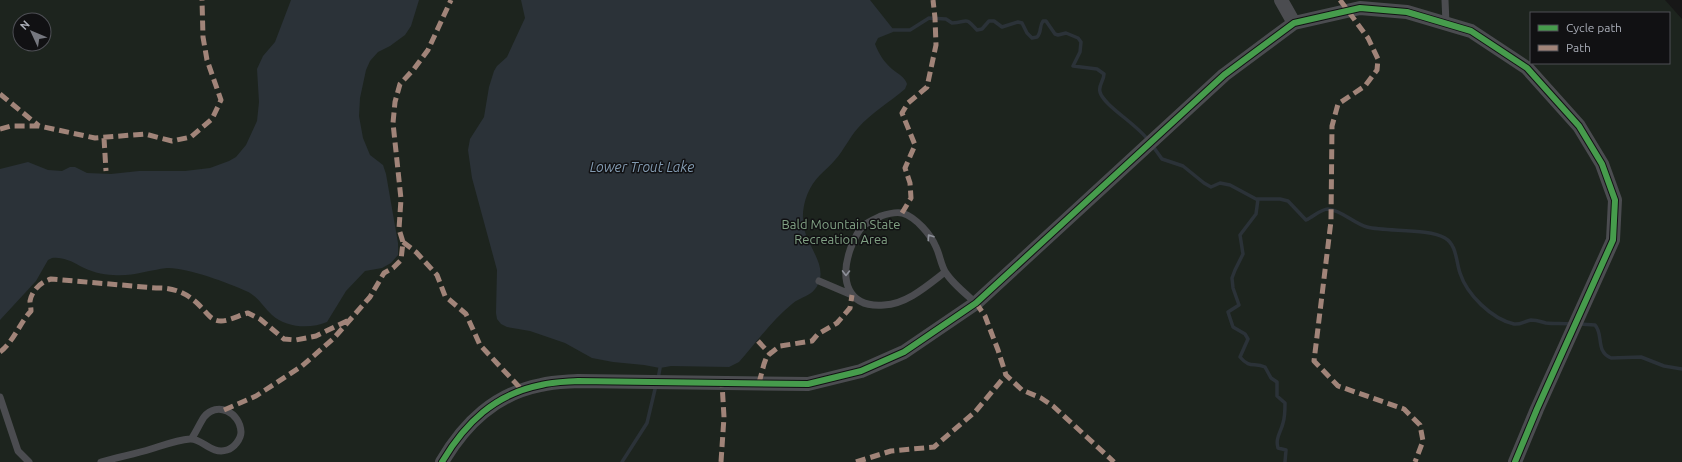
<svg xmlns="http://www.w3.org/2000/svg" width="1682" height="462" font-family="Ubuntu,sans-serif">
<style>
.green{fill:#1d241e;fill-rule:evenodd}
.water{fill:#2b3238}
.lines{fill:none;stroke-linecap:round;stroke-linejoin:round}
.stream{stroke:#2b3238;stroke-width:3.5}
.service{stroke:#4b4c50;stroke-width:7}
.minor{stroke:#4b4c50;stroke-width:14}
.quiet{stroke:#a18479;stroke-width:5;stroke-dasharray:10 5;stroke-linecap:butt}
.cycleway-casing{stroke:#111113;stroke-width:8}
.cycleway{stroke:#469c4c;stroke-width:6}
.oneway{stroke:#8d9098}
.labels{text-anchor:middle;stroke-width:3;stroke-linejoin:round;paint-order:stroke}
.park-label{font-size:13px;fill:#81a184;stroke:#111113}
.water-label{font-size:14px;font-style:italic;fill:#829ab0;stroke:#111113}
</style>
<rect width="100%" height="100%" fill="#171717"/>
<!-- green -->
<path class="green" d="M 0,0 L 1665,0 L 1682,19 L 1682,462 L 0,462 ZM 1531,13 L 1669,13 L 1669,63 L 1531,63 ZM 20,20 L 44,20 L 44,44 L 20,44 Z"/>
<!-- water -->
<path class="water" d="M 291,0 L 419,0 L 411,26 L 405,35 L 390,46 L 378,52 L 370,61 L 366,70 L 360,98 L 359,116 L 363,138 L 370,155 L 383,165 L 386,174 L 398,243 L 398,255 L 391,263 L 382,268 L 365,271 L 346,291 L 327,322 C 311,329 286,328 272,315 C 263,307 258,296 246,291 C 229,283 185,267 167,268 C 149,270 131,277 113,275 C 103,275 89,271 80,266 C 71,261 63,257 52,258 L 48,260 L 36,281 L 0,320 L 0,169 L 28,162 L 48,170 L 62,171 L 70,167 L 75,167 L 87,173 L 111,174 L 139,171 L 185,171 L 210,168 L 229,161 L 236,157 L 246,145 L 257,121 L 259,102 L 257,69 L 263,56 L 275,42 Z
M 521,0 L 870,0 L 893,29 L 893,32 L 878,38 L 875,44 C 879,54 884,62 892,69 C 898,74 905,77 907,84 L 905,89 C 890,102 871,113 858,128 C 849,138 844,150 835,160 C 831,165 825,170 820,175 C 807,188 800,209 804,228 C 807,245 826,264 819,282 C 813,297 803,295 792,304 C 772,320 756,343 739,362 L 729,367 L 671,366 L 660,368 L 644,365 L 613,362 L 592,358 L 565,343 L 530,331 L 507,327 L 501,324 L 497,319 L 496,313 L 497,270 L 472,178 L 468,150 L 470,139 L 484,117 L 489,87 L 494,71 L 497,66 L 507,57 L 525,18 Z"/>
<g class="lines">
<!-- stream -->
<path class="stream" d="M 893,30 L 910,30 L 929,18 L 946,19 L 952,23 C 969,22 964,16 977,30 L 982,29 L 989,21 L 994,21 L 1002,27 L 1018,22 L 1022,23 L 1027,33 L 1032,38 L 1037,37 C 1042,32 1039,26 1043,21 L 1046,21 L 1055,34 L 1058,35 L 1066,33 L 1078,38 L 1081,42 L 1080,52 L 1073,66 L 1097,69 L 1104,74 C 1104,81 1098,85 1100,92 C 1103,105 1138,125 1148,140
M 1152,145 L 1162,159 L 1183,166 L 1204,183 L 1211,187 L 1220,183 L 1230,185 L 1256,199 L 1280,199 L 1288,201 L 1306,220 C 1313,217 1321,209 1328,209 C 1343,211 1353,223 1367,227 C 1386,232 1429,228 1445,238 C 1457,245 1456,262 1460,273 C 1467,295 1492,319 1514,324 C 1520,325 1525,321 1531,320 C 1536,320 1542,322 1546,323 C 1554,324 1563,323 1571,324
M 1258,199 L 1256,214 L 1240,235 L 1243,254 L 1235,270 L 1232,278 L 1233,288 L 1239,305 L 1228,312 L 1233,327 L 1245,334 L 1248,339 L 1240,357 C 1250,369 1254,362 1265,367 L 1271,378 L 1277,382 L 1277,396 L 1285,403 C 1285,409 1285,417 1283,423 C 1281,432 1275,438 1278,448 L 1286,450 L 1285,462
M 1579,324 L 1595,325 C 1604,335 1595,351 1611,358 L 1641,357 L 1664,366 L 1682,369
M 658,379 L 660,368
M 622,462 L 647,423 L 656,385"/>
<!-- service -->
<path class="service" d="M 1445,0 L 1446,23
M 945,272 C 928,285 907,304 884,305 C 847,308 840,280 850,250 C 853,242 856,233 863,226 C 869,221 875,219 881,216 C 887,214 897,212 902,213 C 916,217 931,235 936,247 C 940,255 941,266 946,273 C 953,284 966,294 976,303
M 819,281 L 852,295
M 0,397 L 18,451 L 29,462
M 101,462 C 118,457 135,454 151,449 C 164,445 177,440 190,439 C 202,438 211,455 227,450 C 234,448 241,439 241,432 C 240,412 217,401 204,417 C 200,423 196,432 192,438"/>
<!-- minor -->
<path class="minor" d="M 1281,0 L 1294,23
M 442,462 C 465,423 495,394 541,385 C 553,382 565,382 578,381 L 808,384 L 861,371 L 904,352 L 976,303 L 1224,75 L 1294,23 L 1360,8 L 1407,12 L 1471,31 L 1527,68 L 1579,126 L 1602,164 L 1615,200 L 1613,240 L 1537,409 L 1515,462"/>
<!-- quiet -->
<path class="quiet" d="M 1340,0 L 1368,38 L 1378,59 L 1377,70 L 1365,86 L 1338,104 L 1332,126 L 1331,221 L 1314,361 L 1338,386 L 1404,409 L 1420,425 L 1423,441 L 1415,462
M 0,94 L 39,126
M 0,129 L 11,126 L 39,126 L 95,138 L 145,134 L 172,141 L 191,137 L 212,119 L 221,100 L 207,60 L 203,37 L 202,0
M 104,138 L 106,171
M 902,213 L 911,198 L 910,183 L 905,168 L 915,145 L 902,113 L 908,103 L 927,87 L 936,45 L 935,18 L 933,0
M 403,242 L 416,252 L 437,275 L 445,296 L 466,314 L 480,345 L 522,390
M 976,303 L 985,316 L 998,350 L 1006,375 L 1022,390 L 1041,398 L 1053,406 L 1114,462
M 758,341 L 770,354
M 0,352 C 14,341 19,324 31,311 C 31,307 30,304 30,301 C 32,290 41,282 51,279 L 156,288 C 174,287 189,294 201,307 C 207,313 211,321 221,321 C 229,321 240,315 248,313 L 260,319 L 284,339 L 296,340 L 316,336 L 349,320
M 759,383 L 764,364 L 767,356 L 780,346 L 812,341 L 818,334 L 837,323 L 850,308 L 852,295
M 224,410 L 256,396 L 302,366 L 334,338 L 370,297 L 384,273 L 393,268 L 401,260 L 403,242 L 399,229 L 401,199 L 393,123 L 395,102 L 400,84 L 414,69 L 428,50 L 451,0
M 721,462 L 724,417 L 722,383
M 856,462 L 891,451 L 934,447 L 975,412 L 1006,375"/>
<!-- cycleway casing -->
<g class="cycleway-casing">
<path id="cycleway" d="M 442,462 C 465,423 495,394 541,385 C 553,382 565,382 578,381 L 808,384 L 861,371 L 904,352 L 976,303 L 1224,75 L 1294,23 L 1360,8 L 1407,12 L 1471,31 L 1527,68 L 1579,126 L 1602,164 L 1615,200 L 1613,240 L 1537,409 L 1515,462"/>
</g>
<!-- cycleway -->
<use href="#cycleway" class="cycleway"/>
</g>
<!-- one-way arrows -->
<defs><path id="oneway-chevron" d="M-2-3.5L2.5 0L-2 3.5" fill="none" stroke-width="1.6" stroke-linecap="round" stroke-linejoin="round"/></defs>
<g class="oneway">
<use href="#oneway-chevron" transform="translate(930 237) rotate(-124)"/>
<use href="#oneway-chevron" transform="translate(846 273) rotate(91)"/>
</g>
<g class="labels">
<!-- park labels -->
<g class="park-label">
<text x="841" y="229">Bald Mountain State<tspan x="841" dy="15">Recreation Area</tspan></text>
</g>
<!-- water labels -->
<g class="water-label">
<text x="642" y="172">Lower Trout Lake</text>
</g>
</g>
<!-- legend -->
<rect x="1530" y="12" width="140" height="52" fill="#111113" stroke="#4e4f55"/>
<rect x="1538" y="25" width="20" height="6" fill="#469c4c" stroke="#4e4f55"/>
<text x="1566" y="32" font-size="12" fill="#a9adb7">Cycle path</text>
<rect x="1538" y="45" width="20" height="6" fill="#a18479" stroke="#4e4f55"/>
<text x="1566" y="52" font-size="12" fill="#a9adb7">Path</text>
<!-- north arrow -->
<g transform="translate(32 32) rotate(314)"><circle r="19" fill="#111113" stroke="#4e4f55"/>
<path d="M0-3L7 15L0 10L-7 15Z" fill="#76787f"/>
<text y="-6" font-size="11" font-weight="bold" text-anchor="middle" fill="#a9adb7">N</text>
</g>
</svg>
